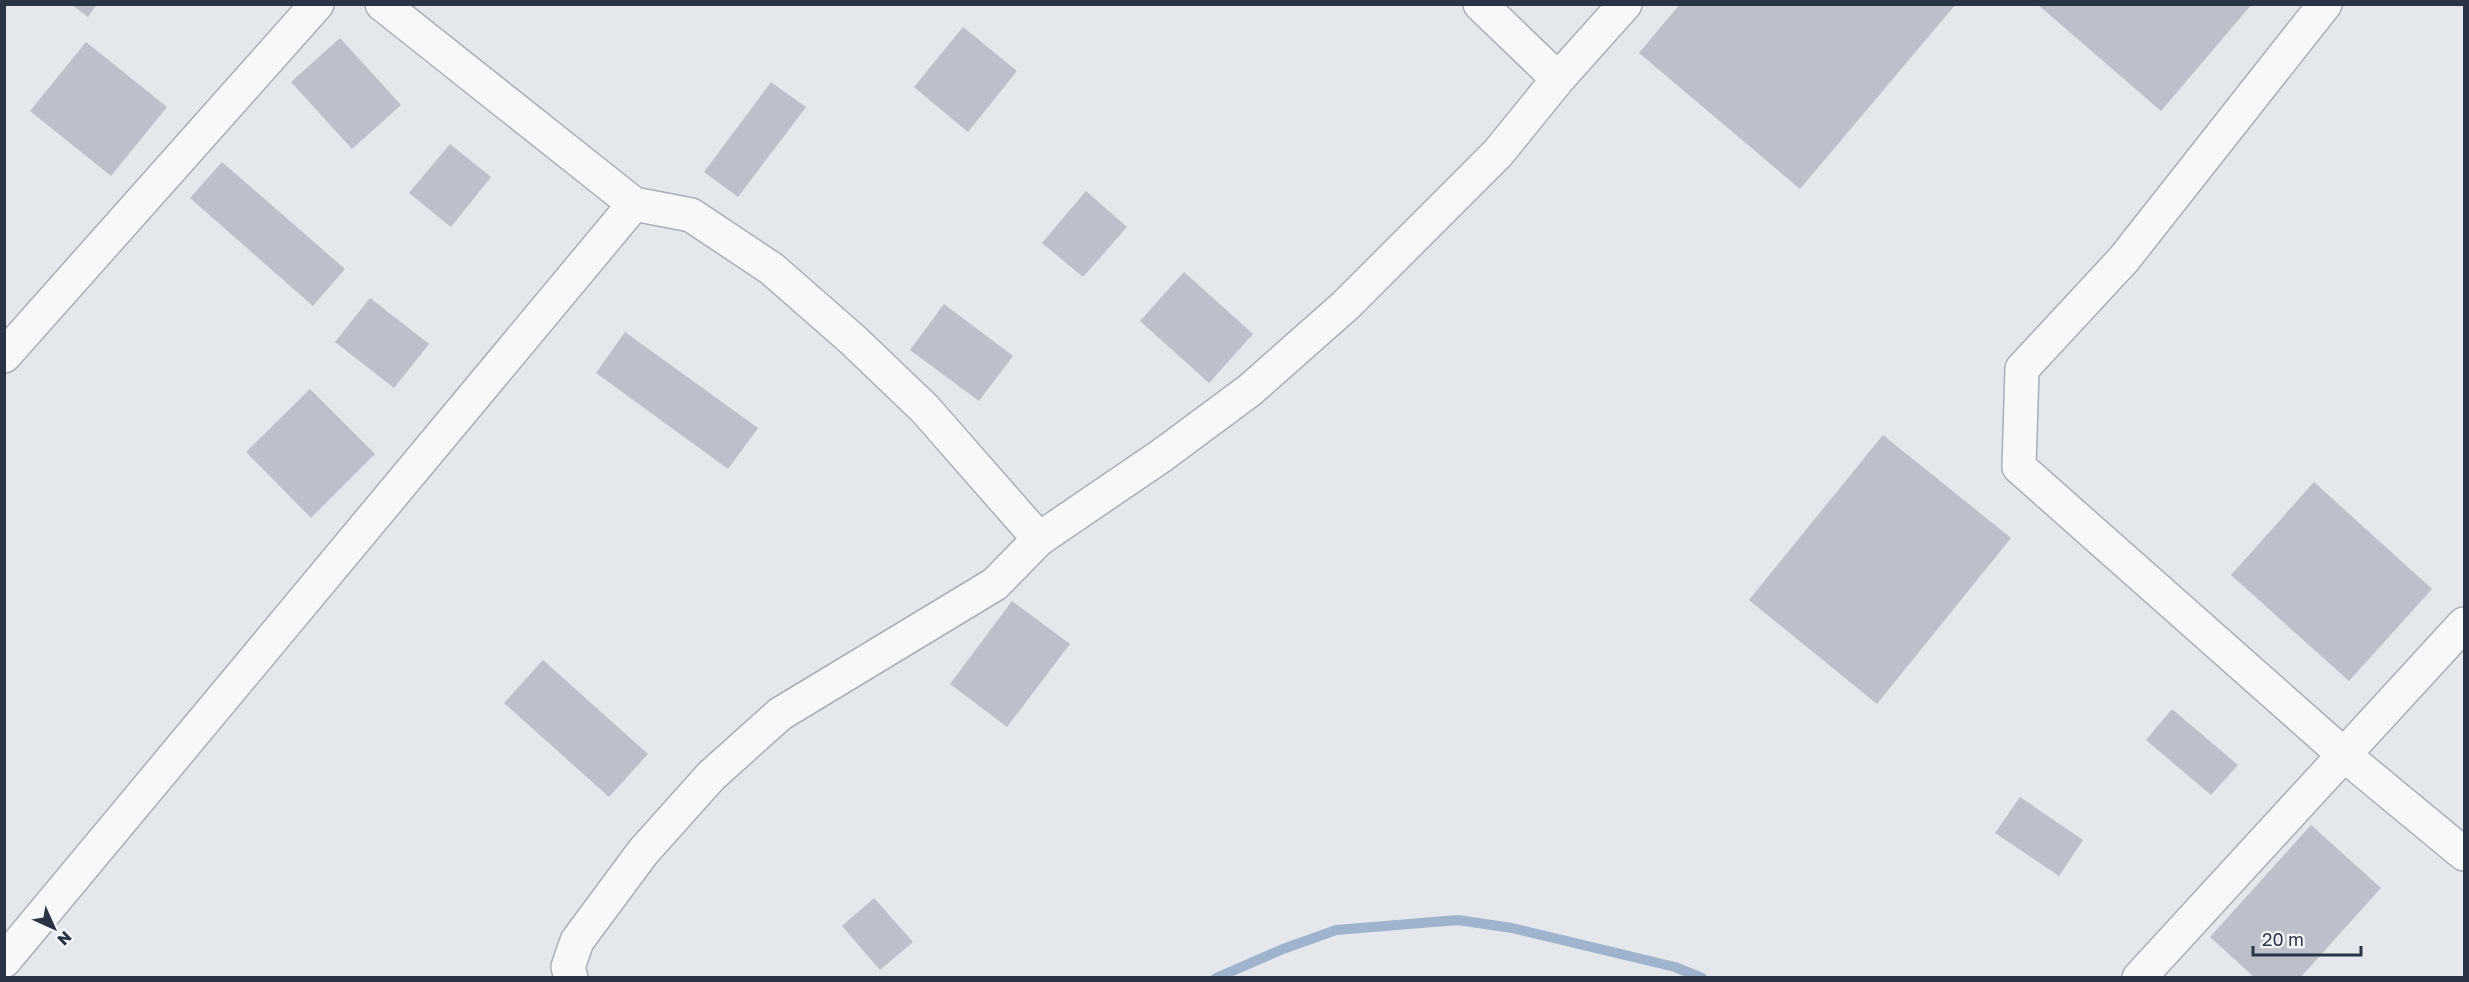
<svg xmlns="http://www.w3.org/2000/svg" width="2469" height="982" font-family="'Golos Text',sans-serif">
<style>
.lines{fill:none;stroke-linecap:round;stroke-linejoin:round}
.stream{stroke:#9fb4cc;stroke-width:10}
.building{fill:#bbc0ca}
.minor-casing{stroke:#a9aeb7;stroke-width:36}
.minor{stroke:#f7f8fa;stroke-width:33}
</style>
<rect width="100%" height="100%" fill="#e4e7ec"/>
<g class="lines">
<!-- stream -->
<path class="stream" d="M 1216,978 L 1283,949 L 1336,930 L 1458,920 L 1512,928 L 1675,967 L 1702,978"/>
</g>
<!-- building -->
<path class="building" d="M 71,4 L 97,4 L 88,17 Z
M 1680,4 L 1956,4 L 1800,189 L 1639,53 Z
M 2037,4 L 2252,4 L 2161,111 Z
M 963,27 L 1017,71 L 968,132 L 914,87 Z
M 340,38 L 401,105 L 352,149 L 291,82 Z
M 86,42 L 167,107 L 111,176 L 30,111 Z
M 771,82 L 806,107 L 738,197 L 704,172 Z
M 450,144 L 491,177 L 451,227 L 409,193 Z
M 222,162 L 345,269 L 313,306 L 190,198 Z
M 1086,191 L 1127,227 L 1083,277 L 1042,243 Z
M 1184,272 L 1253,334 L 1209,383 L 1140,321 Z
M 370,298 L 429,344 L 394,388 L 335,342 Z
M 944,304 L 1013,356 L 979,401 L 910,350 Z
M 625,332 L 758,428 L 728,469 L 596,373 Z
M 310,389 L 375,454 L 311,518 L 246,452 Z
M 1883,435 L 2011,538 L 1877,704 L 1749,600 Z
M 2314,482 L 2432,589 L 2349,681 L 2231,575 Z
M 1012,601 L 1070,644 L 1007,727 L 950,684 Z
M 543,660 L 648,754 L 609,797 L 504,703 Z
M 2172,709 L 2238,765 L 2211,795 L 2146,740 Z
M 2020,797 L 2083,840 L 2059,876 L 1995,833 Z
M 2311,825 L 2381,888 L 2300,978 L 2255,978 L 2210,937 Z
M 874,898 L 913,942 L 880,970 L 842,926 Z"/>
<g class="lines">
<!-- minor casing -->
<g class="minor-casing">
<path id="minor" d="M 382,4 L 634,204 L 691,215 L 772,269 L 853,340 L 925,409 L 1039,539
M 1480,4 L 1558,79
M 2325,4 L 2124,259 L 2022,369 L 2019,467 L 2343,754 L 2464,854
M 4,356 L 317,4
M 4,961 L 634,204
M 571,978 L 568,967 L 577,941 L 643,852 L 711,776 L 780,714 L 995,584 L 1039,539 L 1161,456 L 1250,390 L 1346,305 L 1498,153 L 1558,79 L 1625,4
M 2139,978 L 2464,624"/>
</g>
<!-- minor -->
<use href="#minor" class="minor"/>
</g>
<!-- border -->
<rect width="2469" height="982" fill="none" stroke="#2b3445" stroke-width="12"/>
<!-- north arrow -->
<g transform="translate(54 928) rotate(135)" stroke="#f4f6f9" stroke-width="4.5" paint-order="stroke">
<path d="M0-4.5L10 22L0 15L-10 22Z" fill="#2b3445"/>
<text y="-9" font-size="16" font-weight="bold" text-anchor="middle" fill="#2b3445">N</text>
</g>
<!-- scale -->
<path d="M2253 946v9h108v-9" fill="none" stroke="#2b3445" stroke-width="3"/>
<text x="2262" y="946" font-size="18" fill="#2b3445" stroke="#f4f6f9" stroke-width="4.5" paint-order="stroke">20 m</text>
</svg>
